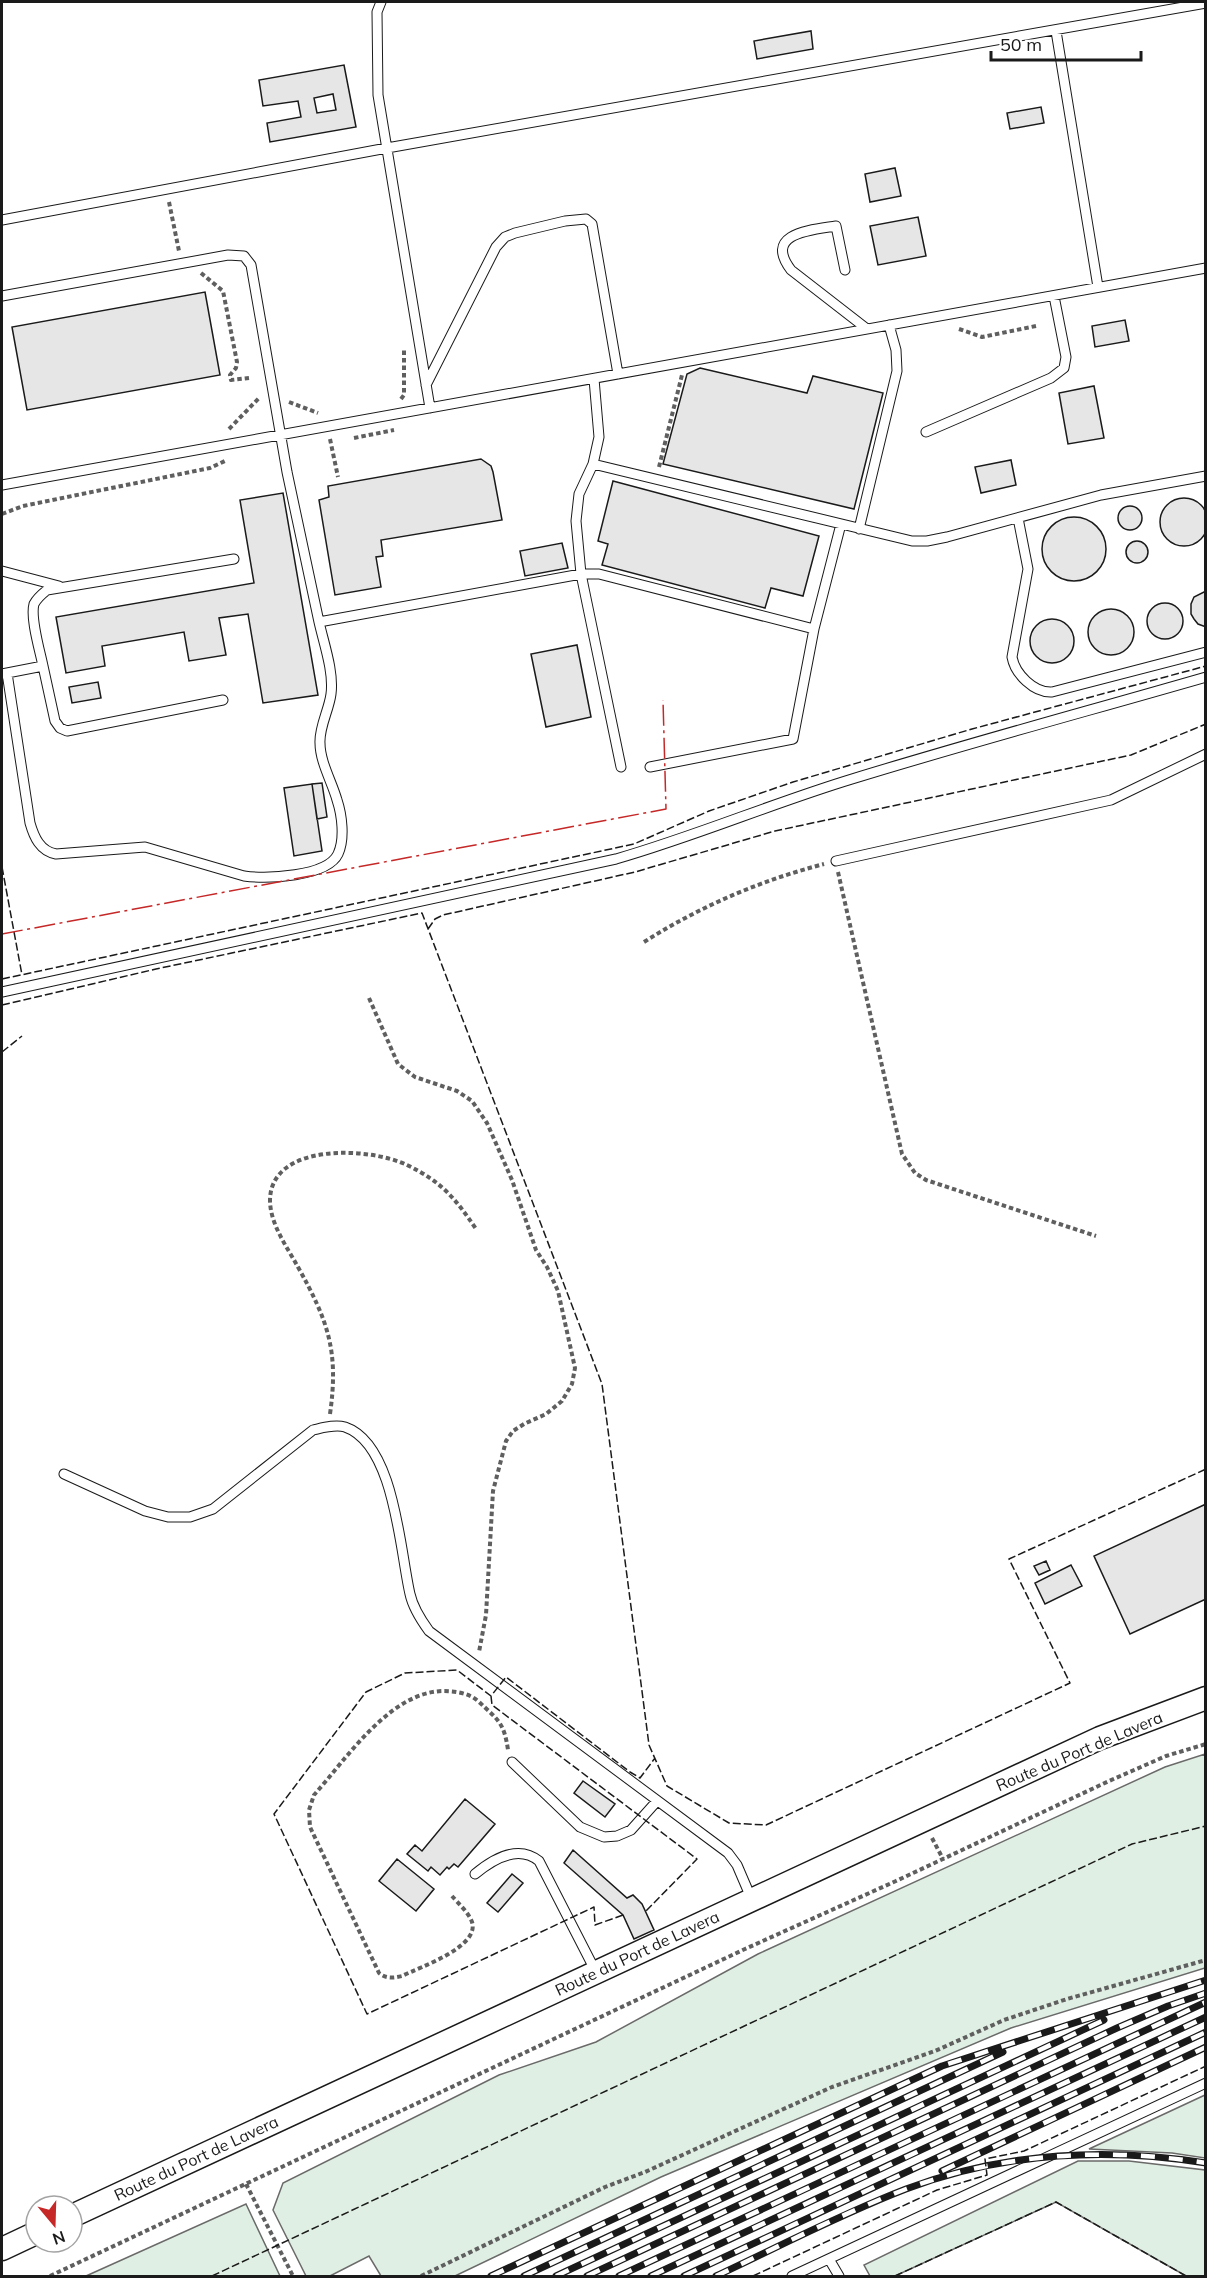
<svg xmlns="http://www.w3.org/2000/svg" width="1207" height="2278" font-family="Mulish,sans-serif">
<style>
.green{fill:#e0efe3;stroke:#6a6a6a;stroke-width:1.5}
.building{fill:#e6e6e6;stroke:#1a1a1a;stroke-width:1.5;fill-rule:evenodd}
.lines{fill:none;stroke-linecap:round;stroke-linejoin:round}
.service-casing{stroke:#1a1a1a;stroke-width:11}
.tertiary-casing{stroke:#1a1a1a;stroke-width:25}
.path{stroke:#5f5f5f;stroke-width:4;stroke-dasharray:4.5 3;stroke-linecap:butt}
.service{stroke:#fff;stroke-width:9}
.tertiary{stroke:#fff;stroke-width:22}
.rail-casing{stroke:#1a1a1a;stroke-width:7}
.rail{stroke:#fff;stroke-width:4.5;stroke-dasharray:14;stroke-linecap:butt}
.fence{stroke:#1a1a1a;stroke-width:1.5;stroke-dasharray:8 3;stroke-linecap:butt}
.power{stroke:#c62828;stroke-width:1.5;stroke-dasharray:21 4.5 3 4.5;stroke-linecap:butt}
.labels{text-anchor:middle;stroke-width:4.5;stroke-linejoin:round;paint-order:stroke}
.street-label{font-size:16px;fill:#1a1a1a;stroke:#fff}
</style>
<rect width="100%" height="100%" fill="#fff"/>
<!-- green -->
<path class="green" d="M 1205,1754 L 1205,1968 L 1011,2028 L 661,2177 L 455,2276 L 381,2276 L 369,2256 L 330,2276 L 306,2276 L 273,2210 L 283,2183 L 499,2075 L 596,2042 L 758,1954 L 1165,1767 Z
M 1205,2095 L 1205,2158 L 1172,2153 L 1089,2149 Z
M 1078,2161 L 1129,2161 L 1205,2170 L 1205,2276 L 1186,2276 L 1056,2202 L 895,2276 L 870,2276 L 864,2265 Z
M 246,2204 L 280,2276 L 86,2276 Z"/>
<!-- building -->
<path class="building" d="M 811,31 L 813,49 L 757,59 L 754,41 Z
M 344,65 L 356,127 L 270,142 L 267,123 L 301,117 L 298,101 L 263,106 L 259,80 ZM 333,94 L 336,110 L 317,113 L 314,98 Z
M 1041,107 L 1044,123 L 1010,129 L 1007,113 Z
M 895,168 L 901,196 L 870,202 L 865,174 Z
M 918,217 L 926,256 L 878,265 L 870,226 Z
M 205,292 L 220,375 L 27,410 L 12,327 Z
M 1125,320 L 1129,341 L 1095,347 L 1092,326 Z
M 700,368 L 807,393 L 813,376 L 883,393 L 854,509 L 663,464 L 687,374 Z
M 1094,386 L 1104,438 L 1068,444 L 1059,393 Z
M 481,459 L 491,466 L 493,472 L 502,520 L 381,540 L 383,556 L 376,557 L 381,587 L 335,595 L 319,500 L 329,497 L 328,486 Z
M 1011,460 L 1016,485 L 981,493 L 975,467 Z
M 613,481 L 819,536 L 803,596 L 771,588 L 765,608 L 602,565 L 608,544 L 598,541 Z
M 283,493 L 318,695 L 263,703 L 248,614 L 219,618 L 226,655 L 189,661 L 184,632 L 102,646 L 105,666 L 66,673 L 56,617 L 254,583 L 240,500 Z
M1160 522a24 24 0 1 1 48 0a24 24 0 1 1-48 0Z
M1118 518a12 12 0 1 1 24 0a12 12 0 1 1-24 0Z
M1042 549a32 32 0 1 1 64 0a32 32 0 1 1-64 0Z
M1126 552a11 11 0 1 1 22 0a11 11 0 1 1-22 0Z
M 562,543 L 568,568 L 525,576 L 520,551 Z
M 1206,591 L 1206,627 L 1198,624 L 1194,619 L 1191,614 L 1191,604 L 1194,597 Z
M1147 621a18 18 0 1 1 36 0a18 18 0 1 1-36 0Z
M1088 632a23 23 0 1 1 46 0a23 23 0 1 1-46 0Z
M1030 641a22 22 0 1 1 44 0a22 22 0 1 1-44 0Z
M 577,645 L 591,717 L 546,727 L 531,654 Z
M 98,682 L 101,698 L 72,703 L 69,687 Z
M 322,783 L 327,817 L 317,819 L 312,784 Z
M 312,784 L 322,851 L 294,856 L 284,788 Z
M 1206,1504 L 1206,1599 L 1130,1634 L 1094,1556 Z
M 1046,1561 L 1050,1570 L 1039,1575 L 1034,1566 Z
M 1071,1565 L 1082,1586 L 1045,1604 L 1035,1583 Z
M 583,1781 L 615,1804 L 605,1817 L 574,1793 Z
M 465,1799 L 495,1824 L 458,1867 L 454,1864 L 449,1869 L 447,1867 L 440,1875 L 431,1867 L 428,1871 L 407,1854 L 415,1845 L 422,1851 Z
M 573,1850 L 627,1898 L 633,1895 L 642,1904 L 654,1930 L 634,1939 L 623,1915 L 564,1863 Z
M 397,1859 L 434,1889 L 416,1911 L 379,1881 Z
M 512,1874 L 523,1883 L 498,1912 L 487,1903 Z"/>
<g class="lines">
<!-- service casing -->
<g class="service-casing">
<path id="service" d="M 381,2 L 377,12 L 378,95 L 430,408
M 1056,31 L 1098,287
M 2,220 L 387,148 L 1206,3
M 845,270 L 836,226 C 811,230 763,233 791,270 L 867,329
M 2,296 L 228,255 L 244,256 L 251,265 L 287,472 L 319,622 L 581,574 L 599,574 L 814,629 L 793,739 L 650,767
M 594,379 L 599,437 L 593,464 L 579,494 L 576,521 L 581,574 L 621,767
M 426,385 L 496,247 L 505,237 L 515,233 L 565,221 L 586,219 L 592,224 L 618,374
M 926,432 L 1051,378 L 1064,368 L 1066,357 L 1054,296
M 593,464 L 912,541 L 927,541 L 947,537 L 1101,495 L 1206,476
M 2,485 L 1206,268
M 1018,518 L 1028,569 L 1012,657 C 1015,674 1034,693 1052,692 L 1206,652
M 859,529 L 897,371 L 896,350 L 889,325
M 2,571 L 59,586
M 814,629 L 841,524
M 43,666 L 55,721 L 60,728 L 67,731 L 223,700
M 7,673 L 30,823 C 34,837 40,851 56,854 L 145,847 L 244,876 C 266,879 327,877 338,854 C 345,839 342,815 337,800 C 332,782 320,762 320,743 C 319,727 329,710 331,694 C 334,672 324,644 319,622
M 2,674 L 43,666 C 40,651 30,618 34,604 C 37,598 42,594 47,590 L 234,559
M 836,861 L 1111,800 L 1206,754
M 2,992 L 616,859 C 696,836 773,803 852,779 C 969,743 1088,711 1206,677
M 64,1474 L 145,1511 L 168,1517 L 190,1517 L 213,1509 L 313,1430 C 322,1428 335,1424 345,1427 C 395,1444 400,1552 410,1594 C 413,1608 421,1620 429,1631 L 728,1853 L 737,1865 L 752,1900
M 512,1762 L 580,1827 L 604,1837 L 617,1836 L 631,1830 L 657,1801
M 475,1874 C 493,1859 518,1844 539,1861 L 596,1972
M 829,2259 L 839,2276
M 792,2276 L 1206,2083"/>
</g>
<!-- tertiary casing -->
<g class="tertiary-casing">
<path id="tertiary" d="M 72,2216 L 1100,1738 L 1206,1698
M 2,2249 L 36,2233"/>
</g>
<!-- path -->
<path class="path" d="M 169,202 L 179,251
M 201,273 L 223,291 L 237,362 L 236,368 L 230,375 L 231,380 L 249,378
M 959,329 L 982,337 L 1036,326
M 401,399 L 404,395 L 404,350
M 289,402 L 318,413
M 229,429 L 259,398
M 354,438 L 394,430
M 330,439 L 338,477
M 659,467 L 682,375
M 2,514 L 23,506 L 210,468 L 227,460
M 838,872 L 902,1154 L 915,1173 L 926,1180 L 1096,1236
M 644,942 C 701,906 759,881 824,864
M 369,998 L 398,1064 L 415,1077 L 457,1091 L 472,1101 L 487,1123 L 512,1180 L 536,1250 L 547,1267 L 558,1291 L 575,1368 L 572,1384 L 562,1401 L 546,1414 L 524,1424 L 513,1431 L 506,1441 L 493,1491 L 486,1615 L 479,1652
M 330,1414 C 339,1351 328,1321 298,1267 C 287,1247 270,1224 270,1200 C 271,1142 370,1147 407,1165 C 442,1182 455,1198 476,1229
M 932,1838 L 943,1859
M 452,1896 C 458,1903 469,1913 472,1922 C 480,1947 420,1967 402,1976 C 393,1978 386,1979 379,1973 L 310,1827 L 309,1810 L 314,1795 C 347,1758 390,1692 443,1691 C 455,1691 469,1693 478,1701 C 498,1720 504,1722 508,1750
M 246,2184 L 293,2276
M 50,2276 L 745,1949 L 896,1881 L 1109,1781 L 1166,1756 L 1206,1744
M 421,2276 L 605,2187 L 645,2172 L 832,2087 L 935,2051 L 1004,2020 L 1067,1999 L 1206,1960"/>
<!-- service -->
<use href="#service" class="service"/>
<!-- tertiary -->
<use href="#tertiary" class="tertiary"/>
<!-- rail casing -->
<g class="rail-casing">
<path id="rail" d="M 942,2171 L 1206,2047
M 491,2276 L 942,2066 L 1206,1980
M 524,2276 L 1003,2052
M 556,2276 L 1104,2020
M 587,2276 L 1117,2028 L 1168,2006 L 1206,1993
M 619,2276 L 1206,2002
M 651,2276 L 1206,2017
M 684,2276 L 1206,2032
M 716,2276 C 778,2247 841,2214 906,2189 C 1002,2153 1105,2147 1206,2163"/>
</g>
<!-- rail -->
<use href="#rail" class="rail"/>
<!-- fence -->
<path class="fence" d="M 2,867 L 22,975
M 428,929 L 435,919 L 443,915 L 635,872 L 775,831 L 1131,755 L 1206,724
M 2,979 L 634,844 L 709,811 L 793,782 L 972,729 L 1206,666
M 2,1005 L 156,969 L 422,913 L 602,1384 L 649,1745 L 667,1786 L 729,1823 L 766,1825 L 1070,1683 L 1009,1559 L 1206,1469
M 2,1052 L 22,1036
M 491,1696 L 492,1705 L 697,1859 L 646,1911
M 623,1915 L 595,1925 L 594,1907 L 367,2014 L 274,1814 L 366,1692 L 405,1673 L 457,1670 L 491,1696 L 506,1677 L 630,1772 L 640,1778 L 655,1758
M 212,2276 L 1132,1844 L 1206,1826
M 753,2276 L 937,2190 L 987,2175 L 985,2159 L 1024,2151 L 1206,2066
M 895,2276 L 1056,2202 L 1186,2276"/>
<!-- power -->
<path class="power" d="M 2,934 L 666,809 L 663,700"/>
</g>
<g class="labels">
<!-- street labels -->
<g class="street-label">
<text transform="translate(1079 1751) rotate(-23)" y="6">Route du Port de Lavera</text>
<text transform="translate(637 1953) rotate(-25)" y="6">Route du Port de Lavera</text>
<text transform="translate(196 2158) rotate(-25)" y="6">Route du Port de Lavera</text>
</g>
</g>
<!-- border -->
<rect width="1207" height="2278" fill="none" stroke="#1a1a1a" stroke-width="6"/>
<!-- north arrow -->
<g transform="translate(54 2224) rotate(161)"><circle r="28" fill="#ffffff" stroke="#a3a3a3" stroke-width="1.5"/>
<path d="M0-4.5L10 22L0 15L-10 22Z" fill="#c62828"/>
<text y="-9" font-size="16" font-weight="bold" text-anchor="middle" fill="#1a1a1a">N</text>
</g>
<!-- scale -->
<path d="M991 51v9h150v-9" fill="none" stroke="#1a1a1a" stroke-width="3"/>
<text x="1000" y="51" font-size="18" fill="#1a1a1a" stroke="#ffffff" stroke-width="4.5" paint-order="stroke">50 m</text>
</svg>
